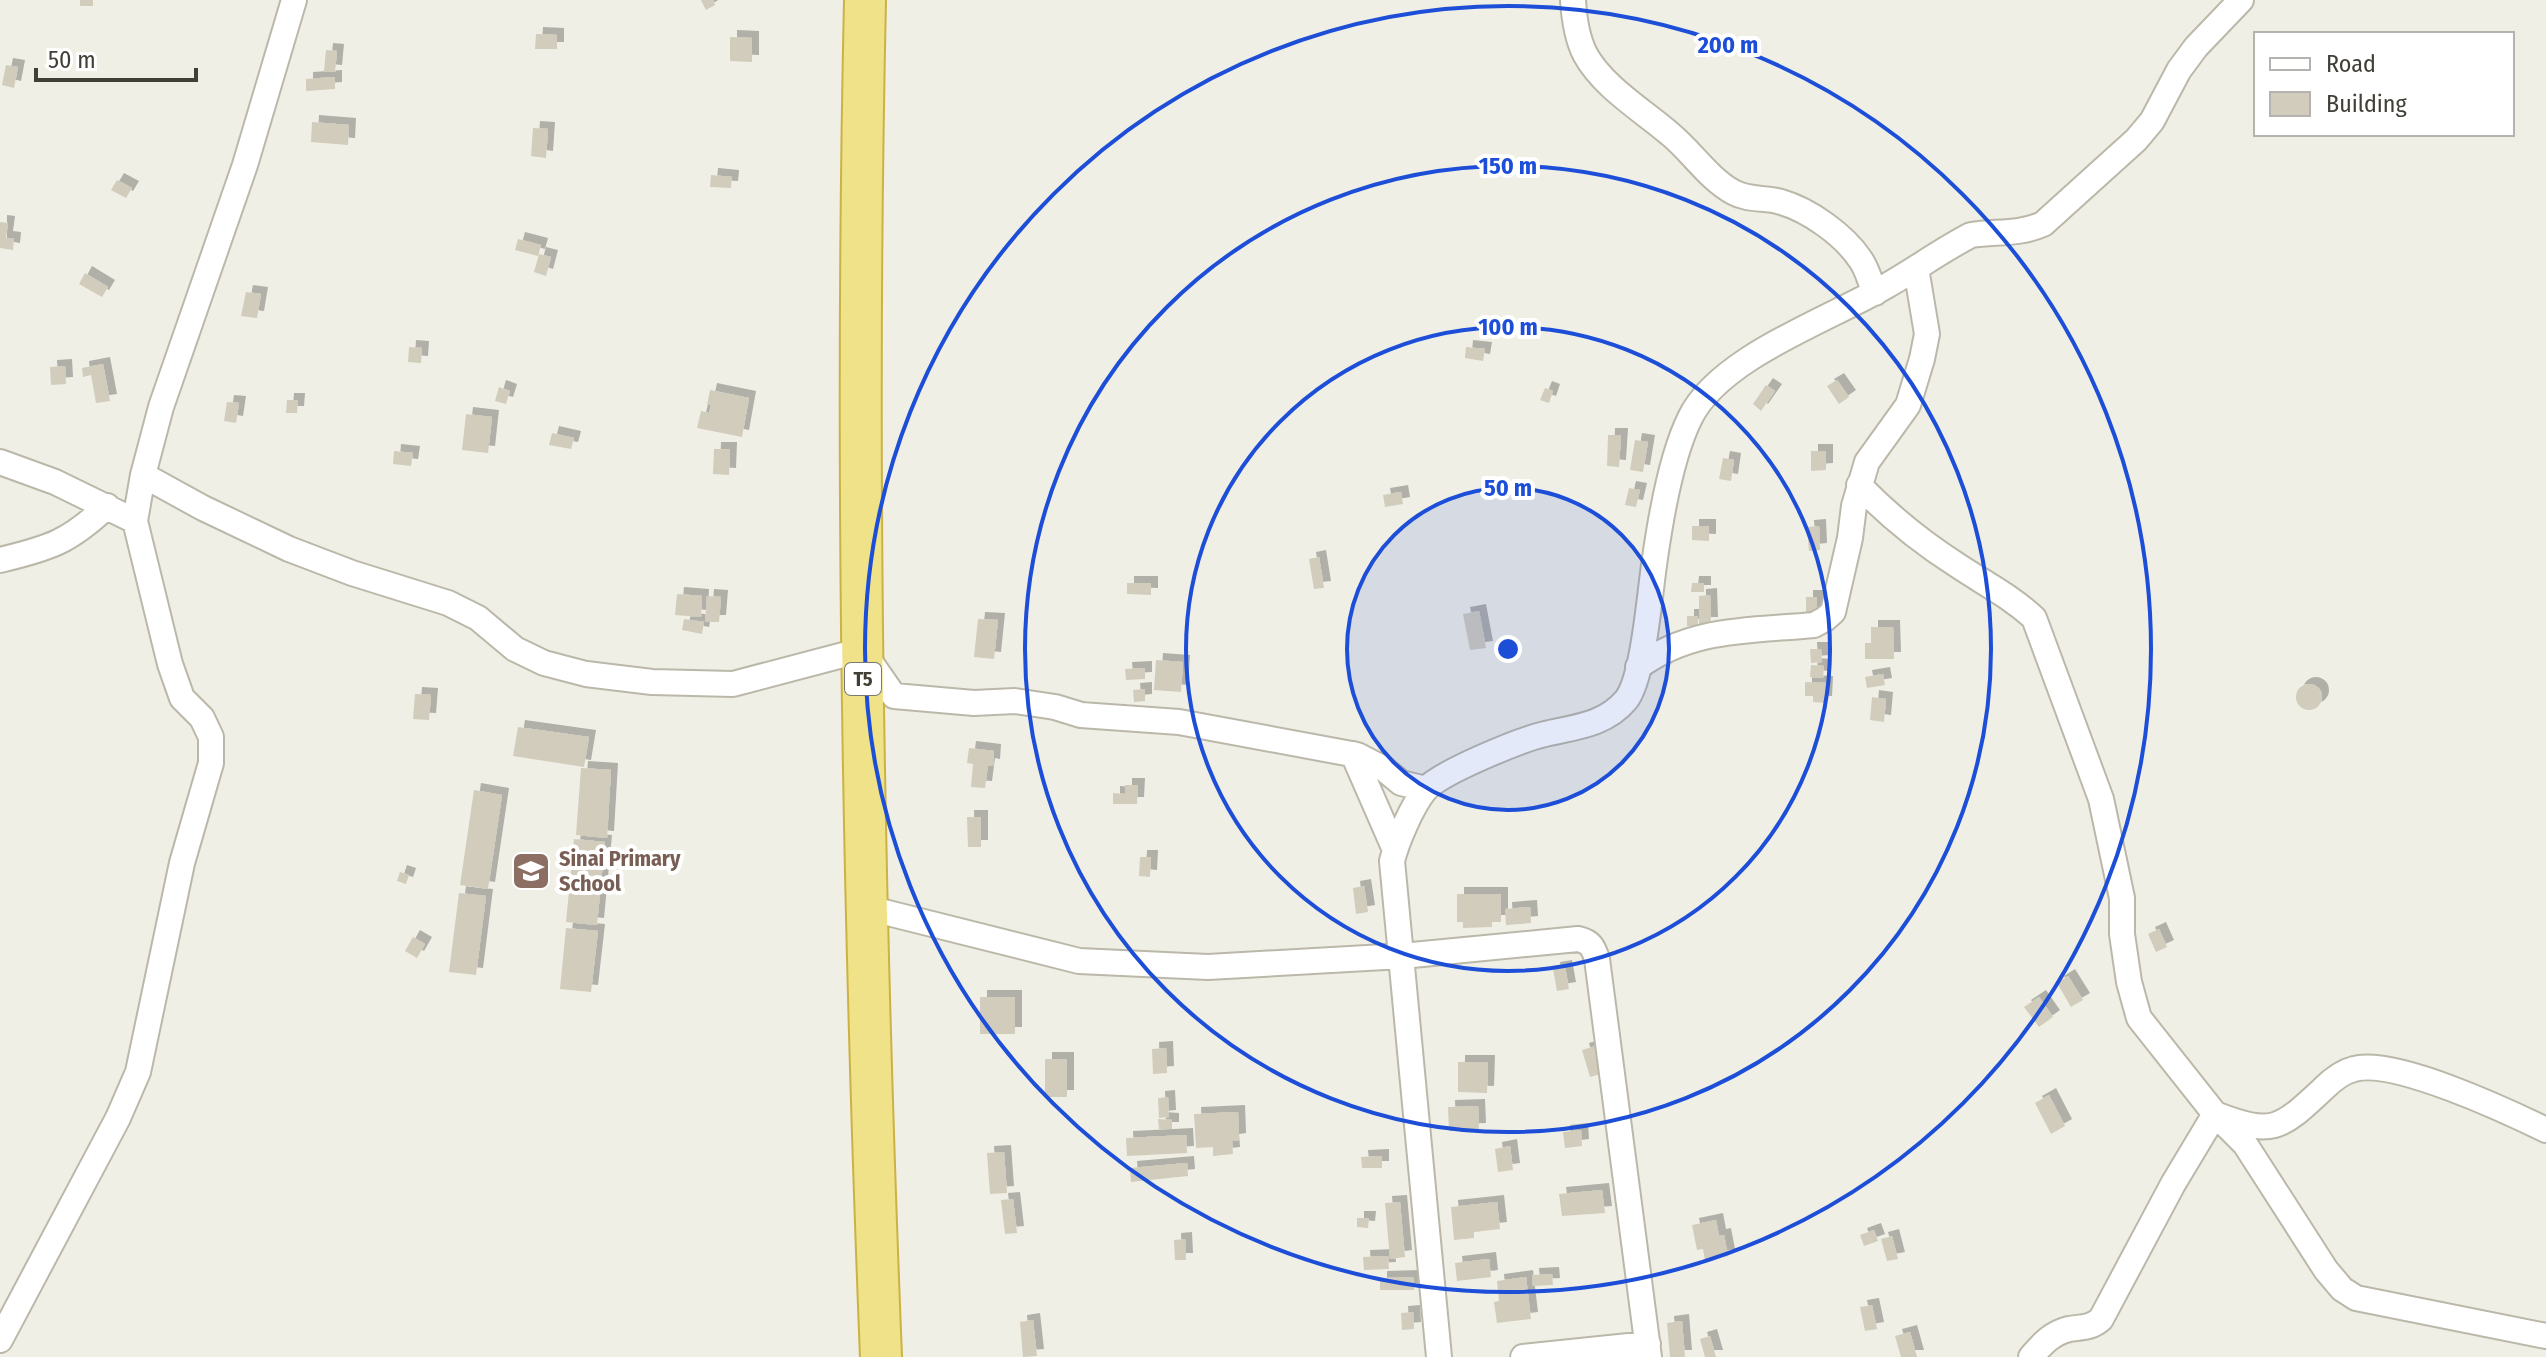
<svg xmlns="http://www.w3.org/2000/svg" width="2546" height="1357" font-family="'Fira Sans Condensed',sans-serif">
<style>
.building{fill:#d1ccbc;filter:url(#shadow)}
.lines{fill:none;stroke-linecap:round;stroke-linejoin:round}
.minor-casing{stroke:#bbb8a9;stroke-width:28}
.trunk-casing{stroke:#cbb245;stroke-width:44}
.minor{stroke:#fff;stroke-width:24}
.trunk{stroke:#f0e288;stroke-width:40}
.ring{fill:none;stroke:#1d4ed8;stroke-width:4}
.labels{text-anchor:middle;stroke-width:8;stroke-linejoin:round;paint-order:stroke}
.shield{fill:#fff;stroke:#7b7972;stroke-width:2}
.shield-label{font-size:20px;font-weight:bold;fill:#424036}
.education-label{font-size:22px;font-weight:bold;fill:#785e54;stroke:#fff;text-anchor:start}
.centre{fill:#1d4ed8;stroke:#fff;stroke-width:4}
.ring-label{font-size:24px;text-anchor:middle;font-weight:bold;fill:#1d4ed8;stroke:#fff;stroke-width:8;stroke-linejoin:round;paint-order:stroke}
</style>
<defs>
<filter id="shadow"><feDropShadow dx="7" dy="-7" stdDeviation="0" flood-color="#0004"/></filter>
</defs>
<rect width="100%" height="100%" fill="#f0efe5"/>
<!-- building -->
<path class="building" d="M 80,0 L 93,0 L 93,6 L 80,6 Z
M 701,0 L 713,0 L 715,5 L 706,10 Z
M 536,34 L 557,35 L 557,49 L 535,49 Z
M 730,37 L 752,38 L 752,62 L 730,61 Z
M 326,50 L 337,51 L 335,72 L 324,71 Z
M 6,65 L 18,67 L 14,88 L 2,85 Z
M 335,77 L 335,89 L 306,91 L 306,79 Z
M 312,122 L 349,125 L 348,145 L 311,142 Z
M 533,128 L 548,129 L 546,158 L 531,156 Z
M 711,175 L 732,177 L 731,188 L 710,187 Z
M 117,180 L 132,188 L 126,198 L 111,190 Z
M 0,222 L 8,223 L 6,238 L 14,239 L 13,250 L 0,248 Z
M 518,239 L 541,245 L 538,256 L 515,250 Z
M 539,254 L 551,257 L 546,276 L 534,272 Z
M 85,273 L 108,287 L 102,297 L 79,284 Z
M 246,292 L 261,294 L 257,318 L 241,316 Z
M 409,347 L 422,348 L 421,363 L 408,362 Z
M 1466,347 L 1485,349 L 1483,361 L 1465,358 Z
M 103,364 L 110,401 L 96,403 L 91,375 L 83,377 L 82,368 Z
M 65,366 L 66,384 L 51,385 L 50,367 Z
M 1837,380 L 1849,397 L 1839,404 L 1827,386 Z
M 1766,385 L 1775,391 L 1761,411 L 1753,404 Z
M 499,387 L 510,391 L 506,404 L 495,401 Z
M 1545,388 L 1553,391 L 1549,403 L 1540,400 Z
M 710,390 L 749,398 L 742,437 L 697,428 L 701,411 L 709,413 L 711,405 L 707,405 Z
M 287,400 L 298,400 L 297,413 L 286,413 Z
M 227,402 L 239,403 L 236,423 L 224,421 Z
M 466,414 L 492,417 L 488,453 L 462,450 Z
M 552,433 L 574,438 L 571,449 L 549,445 Z
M 1608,435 L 1621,435 L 1619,467 L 1607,466 Z
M 1635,440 L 1648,442 L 1643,472 L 1630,470 Z
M 714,449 L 730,449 L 729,475 L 713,474 Z
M 394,451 L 413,453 L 411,466 L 393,464 Z
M 1811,451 L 1826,451 L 1826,470 L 1811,471 Z
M 1723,458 L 1734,460 L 1731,481 L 1719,479 Z
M 1629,488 L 1640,490 L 1636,507 L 1625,505 Z
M 1401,492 L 1403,504 L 1385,507 L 1383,495 Z
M 1692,526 L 1709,526 L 1709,541 L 1692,540 Z
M 1819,526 L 1820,550 L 1809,551 L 1807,527 Z
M 1319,557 L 1324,588 L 1314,589 L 1309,559 Z
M 1127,583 L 1151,583 L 1151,595 L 1127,594 Z
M 1692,583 L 1704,583 L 1704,592 L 1691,592 Z
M 677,594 L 702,596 L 701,617 L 675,615 Z
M 1710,595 L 1711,624 L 1699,624 L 1699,596 Z
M 707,596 L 721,597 L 719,622 L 705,622 Z
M 1806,597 L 1817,597 L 1817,614 L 1806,614 Z
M 1479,611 L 1486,648 L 1470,650 L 1463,614 Z
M 1687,616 L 1698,616 L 1698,626 L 1687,626 Z
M 684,619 L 704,622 L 702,634 L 682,630 Z
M 978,619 L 998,620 L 994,659 L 974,657 Z
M 1871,627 L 1893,627 L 1894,659 L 1865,659 L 1865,643 L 1871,643 Z
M 1810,649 L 1821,649 L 1822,662 L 1811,663 Z
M 1156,660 L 1183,662 L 1181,692 L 1154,690 Z
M 1811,665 L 1824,666 L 1823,678 L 1810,677 Z
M 1145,668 L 1145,679 L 1126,680 L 1125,669 Z
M 1883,674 L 1885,685 L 1867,688 L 1865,677 Z
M 1805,682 L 1826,683 L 1825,703 L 1813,702 L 1813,696 L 1805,696 Z
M2296 697a13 13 0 1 1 26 0a13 13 0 1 1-26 0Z
M 1145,689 L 1145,701 L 1134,702 L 1133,690 Z
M 415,694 L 431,695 L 429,720 L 413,719 Z
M 1872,697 L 1886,699 L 1884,722 L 1870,720 Z
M 518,727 L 589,737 L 584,767 L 513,756 Z
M 969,748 L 994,751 L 993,766 L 988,765 L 985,788 L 971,787 L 973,764 L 967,763 Z
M 581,768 L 611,770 L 607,838 L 576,835 Z
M 1125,785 L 1138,785 L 1137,804 L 1113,804 L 1113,793 L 1125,794 Z
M 474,790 L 502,795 L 488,889 L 460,885 Z
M 967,817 L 981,817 L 981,847 L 968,847 Z
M 574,839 L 605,842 L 597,925 L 566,922 Z
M 1140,857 L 1151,857 L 1150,877 L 1139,876 Z
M 400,872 L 409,875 L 406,884 L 397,881 Z
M 1364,886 L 1368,912 L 1356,914 L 1353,888 Z
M 459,893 L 486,896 L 476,975 L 449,972 Z
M 1457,894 L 1501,894 L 1501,922 L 1492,922 L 1492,927 L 1463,928 L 1463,922 L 1457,922 Z
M 1530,907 L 1531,923 L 1506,925 L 1505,909 Z
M 566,928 L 598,931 L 591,992 L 560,989 Z
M 2159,929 L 2167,947 L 2156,952 L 2148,934 Z
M 413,937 L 425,944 L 417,958 L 405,951 Z
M 1565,967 L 1569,989 L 1557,991 L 1553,969 Z
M 2068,976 L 2083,1000 L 2071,1007 L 2057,983 Z
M 980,997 L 1015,997 L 1015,1034 L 980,1034 Z
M 2039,997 L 2053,1017 L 2039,1027 L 2024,1007 Z
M 1596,1046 L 1604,1073 L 1590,1077 L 1582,1050 Z
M 1166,1048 L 1167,1073 L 1153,1074 L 1152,1049 Z
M 1045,1059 L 1067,1059 L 1067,1097 L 1045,1097 Z
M 1458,1062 L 1488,1062 L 1487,1093 L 1458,1092 Z
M 2049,1095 L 2065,1126 L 2051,1134 L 2035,1103 Z
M 1168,1097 L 1169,1117 L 1159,1118 L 1158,1098 Z
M 1478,1106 L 1479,1130 L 1449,1131 L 1448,1107 Z
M 1238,1112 L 1239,1140 L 1232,1141 L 1233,1154 L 1213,1156 L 1213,1147 L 1196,1148 L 1194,1114 Z
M 1158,1119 L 1172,1120 L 1172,1129 L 1159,1129 Z
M 1581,1130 L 1582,1146 L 1565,1148 L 1563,1132 Z
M 1186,1135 L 1187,1153 L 1127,1156 L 1126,1138 Z
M 1510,1146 L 1513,1170 L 1498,1172 L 1495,1149 Z
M 1004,1152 L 1007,1193 L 990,1194 L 987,1153 Z
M 1382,1156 L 1382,1168 L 1362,1168 L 1361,1157 Z
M 1187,1163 L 1188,1176 L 1131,1182 L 1130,1168 Z
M 1602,1190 L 1605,1213 L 1562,1216 L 1559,1194 Z
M 1013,1199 L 1017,1233 L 1005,1234 L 1001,1200 Z
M 1400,1202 L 1405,1257 L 1390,1259 L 1385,1203 Z
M 1497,1202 L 1500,1229 L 1474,1232 L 1474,1238 L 1454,1240 L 1451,1207 Z
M 1357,1218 L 1369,1218 L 1368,1228 L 1357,1227 Z
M 1716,1220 L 1719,1236 L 1724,1235 L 1728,1256 L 1705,1260 L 1703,1249 L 1697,1250 L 1692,1225 Z
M 1874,1230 L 1878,1241 L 1864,1246 L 1860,1235 Z
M 1892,1236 L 1898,1259 L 1887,1261 L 1881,1239 Z
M 1185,1239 L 1186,1260 L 1175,1260 L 1174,1240 Z
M 1388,1256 L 1389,1269 L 1364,1270 L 1363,1257 Z
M 1489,1259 L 1491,1277 L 1457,1281 L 1455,1263 Z
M 1552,1274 L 1553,1285 L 1533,1286 L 1532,1275 Z
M 1414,1277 L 1414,1290 L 1380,1290 L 1380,1278 Z
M 1526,1277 L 1531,1319 L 1497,1323 L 1494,1302 L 1499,1301 L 1497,1281 Z
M 1872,1305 L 1877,1329 L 1865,1331 L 1860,1307 Z
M 1413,1312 L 1414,1329 L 1402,1330 L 1401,1313 Z
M 1033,1320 L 1037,1356 L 1023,1357 L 1020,1322 Z
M 1682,1321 L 1685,1357 L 1670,1357 L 1667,1323 Z
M 1910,1332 L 1917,1357 L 1901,1357 L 1895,1336 Z
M 1710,1336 L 1716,1357 L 1705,1357 L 1700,1339 Z"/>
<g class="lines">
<!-- minor casing -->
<g class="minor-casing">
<path id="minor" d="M 1573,0 C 1574,17 1577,38 1585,54 C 1603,87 1642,110 1670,134 C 1692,152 1708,178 1733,192 C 1749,201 1766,197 1781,202 C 1809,210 1844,235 1860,259 C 1867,268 1870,282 1875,293
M 0,462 L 55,482 L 135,521
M 143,475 L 203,508 L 289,549 L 352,573 L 448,603 L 478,618 L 515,649 L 544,663 L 586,674 L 652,682 L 733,684 L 862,650 L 894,696 L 974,703 L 1015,701 L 1055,707 L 1081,715 L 1179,722 L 1357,755 L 1384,769 L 1401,783 L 1426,789
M 1859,485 C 1888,515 1921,542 1957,565 C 1984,583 2010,596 2034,618 L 2101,799 L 2122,898 L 2122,934 L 2129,982 L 2139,1018 L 2215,1114 L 2245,1144 L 2326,1270 L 2342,1289 L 2356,1298 L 2546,1336
M 0,560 C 50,548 69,542 107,506
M 1638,667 C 1692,627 1751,631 1814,625 L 1825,619 L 1833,612 L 1850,538 L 1854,506 L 1867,462 L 1908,405 L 1922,359 L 1927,334 L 1916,268
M 1353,754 L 1395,850
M 868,908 L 1079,961 L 1208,967 L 1402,956 L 1578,939 C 1591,942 1593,947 1597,959 L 1649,1357
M 0,1340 L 118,1118 L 138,1072 L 182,863 L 211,763 L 211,737 L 202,718 L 182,698 L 170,664 L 135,521 L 143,475 L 161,407 L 245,165 L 294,0
M 1439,1357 L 1392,861 C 1397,841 1412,806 1425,790 C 1441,772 1520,740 1545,734 C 1575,727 1605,725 1626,700 C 1644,678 1650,589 1655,558 C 1661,516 1671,456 1690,418 C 1719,357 1831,319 1888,285 C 1916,269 1942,250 1971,235 C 1996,231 2018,235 2043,224 L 2136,140 L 2152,121 L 2179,70 L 2196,47 L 2241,0
M 1523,1357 L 1648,1344
M 2031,1357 C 2042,1344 2052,1333 2069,1329 C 2082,1327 2091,1328 2101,1319 L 2173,1184 L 2215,1114 C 2273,1136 2279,1130 2323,1089 C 2331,1081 2342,1072 2354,1069 C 2394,1058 2507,1111 2546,1130"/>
</g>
<!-- trunk casing -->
<g class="trunk-casing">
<path id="trunk" d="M 865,0 C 855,452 863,905 881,1357"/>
</g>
<!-- minor -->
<use href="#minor" class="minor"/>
<!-- trunk -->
<use href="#trunk" class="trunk"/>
</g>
<!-- distance rings -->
<circle cx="1508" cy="649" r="161" fill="#1d4ed8" fill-opacity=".12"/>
<g class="ring">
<circle cx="1508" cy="649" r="161"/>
<circle cx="1508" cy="649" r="322"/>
<circle cx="1508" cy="649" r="483"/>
<circle cx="1508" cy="649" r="643"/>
</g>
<!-- icons -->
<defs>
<g id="school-square" transform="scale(2)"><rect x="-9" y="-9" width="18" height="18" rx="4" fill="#8d6e63" stroke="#fff"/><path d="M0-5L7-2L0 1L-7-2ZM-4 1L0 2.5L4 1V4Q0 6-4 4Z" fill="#fff"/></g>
</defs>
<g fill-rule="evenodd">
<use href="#school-square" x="531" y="871"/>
</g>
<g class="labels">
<!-- shield labels -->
<rect class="shield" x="845" y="663" width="36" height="32" rx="6"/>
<g class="shield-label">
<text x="863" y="686">T5</text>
</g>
<!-- education labels -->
<g class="education-label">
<text x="559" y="866">Sinai Primary<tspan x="559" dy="25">School</tspan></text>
</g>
</g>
<circle cx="1508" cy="649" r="12" class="centre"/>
<g class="ring-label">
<text x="1728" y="53">200 m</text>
<text x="1508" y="174">150 m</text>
<text x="1508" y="335">100 m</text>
<text x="1508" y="496">50 m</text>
</g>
<!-- legend -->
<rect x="2254" y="32" width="260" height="104" fill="#ffffff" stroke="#b3b3af" stroke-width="2"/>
<rect x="2270" y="58" width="40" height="12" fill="#ffffff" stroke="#b3b3af" stroke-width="2"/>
<text x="2326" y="72" font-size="24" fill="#424036">Road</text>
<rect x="2270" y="92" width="40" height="24" fill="#d1ccbc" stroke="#b3b3af" stroke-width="2"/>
<text x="2326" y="112" font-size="24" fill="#424036">Building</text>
<!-- scale -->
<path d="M36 68v12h160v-12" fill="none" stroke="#424036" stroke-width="4"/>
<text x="48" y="68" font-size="24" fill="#424036" stroke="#ffffff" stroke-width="6" paint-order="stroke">50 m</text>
</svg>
